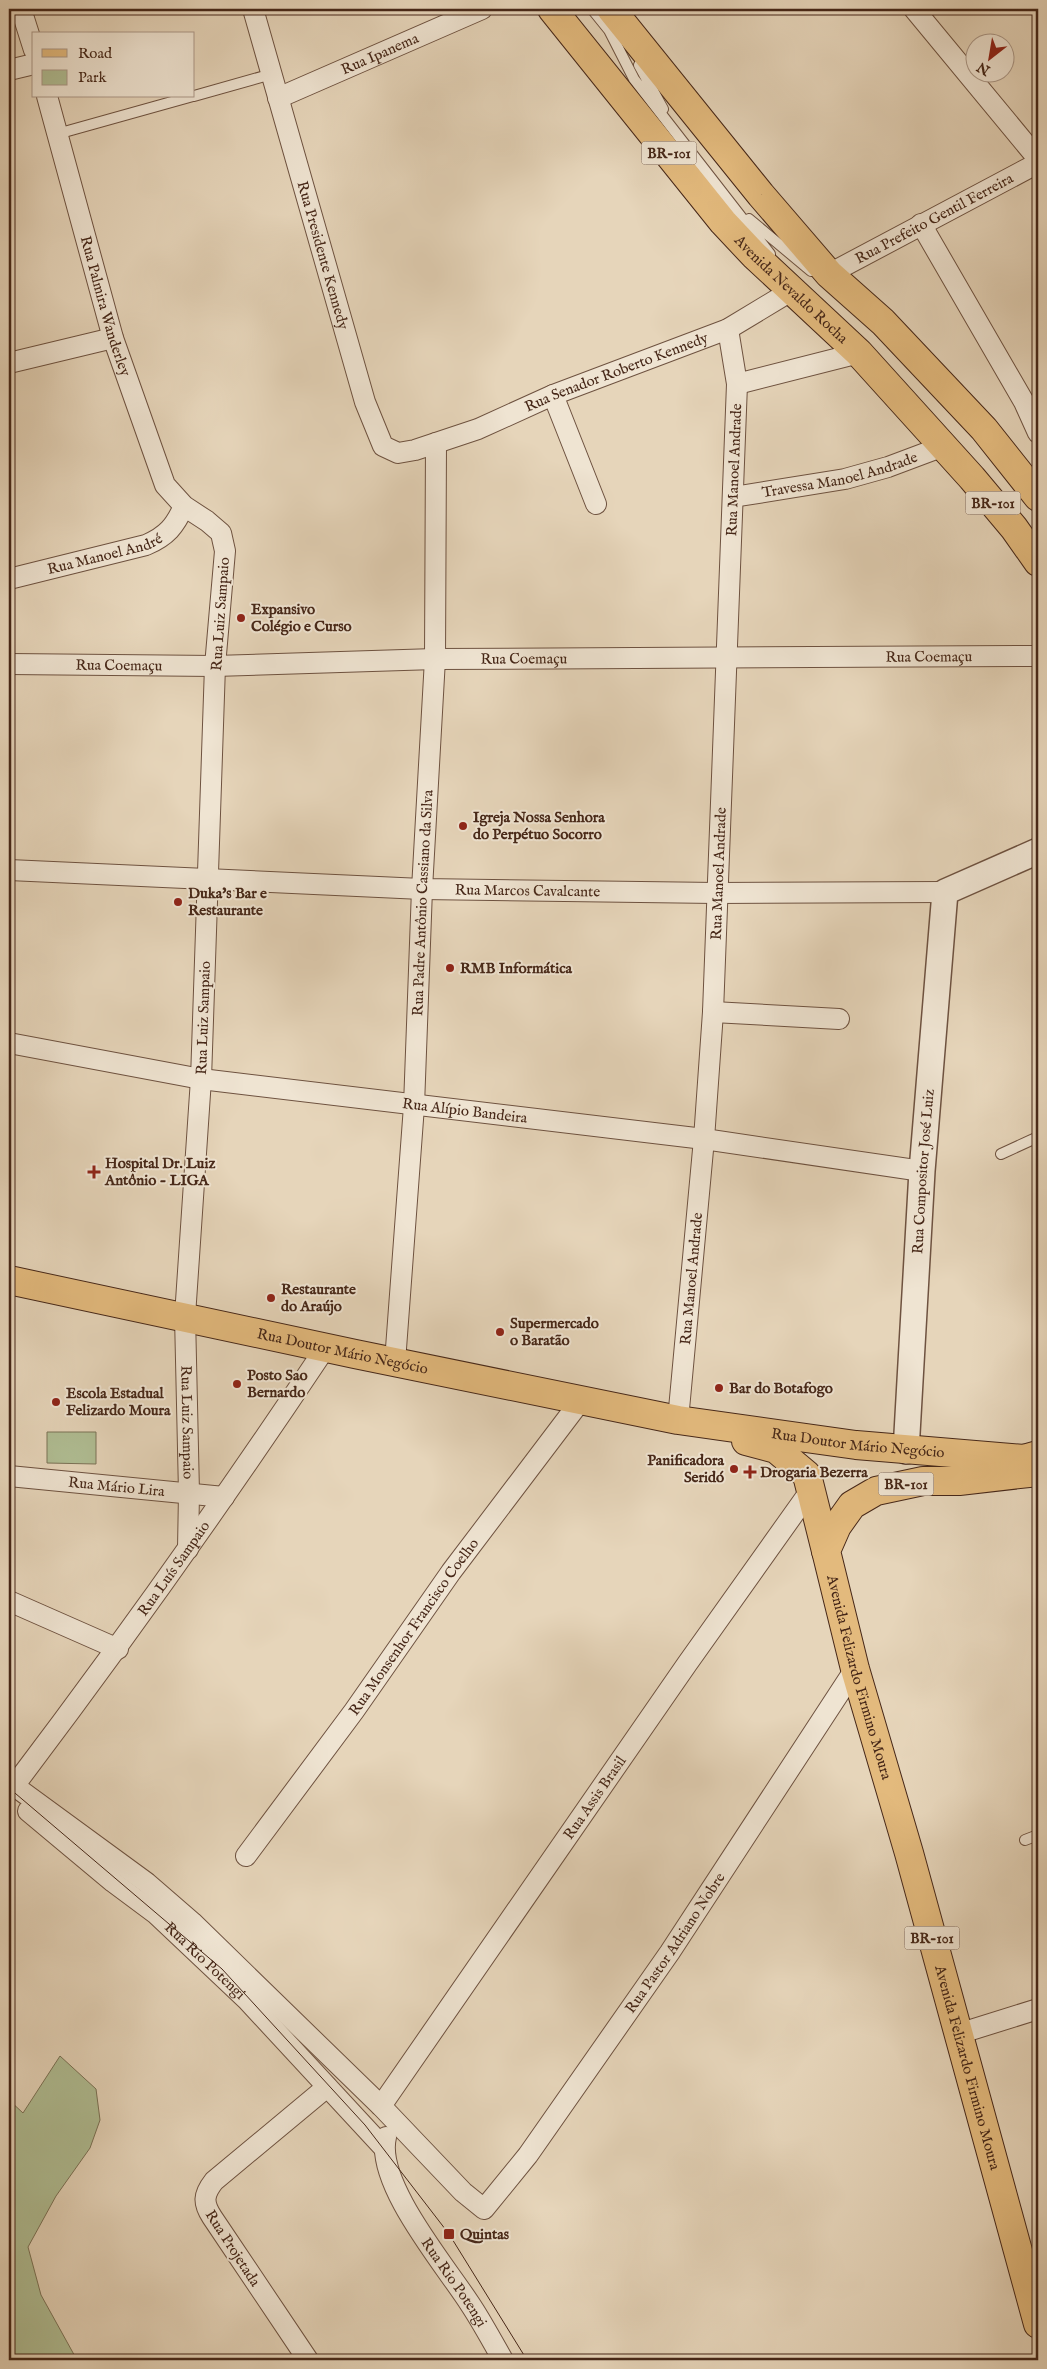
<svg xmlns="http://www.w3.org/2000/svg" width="1047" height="2369" font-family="'IM FELL English',serif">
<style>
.green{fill:#b0be94;stroke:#7b7256}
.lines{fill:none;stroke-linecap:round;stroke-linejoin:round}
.service-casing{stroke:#6e5240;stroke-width:12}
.minor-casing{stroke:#6e5240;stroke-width:22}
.tertiary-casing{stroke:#6e5240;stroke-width:28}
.primary-casing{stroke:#462718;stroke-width:30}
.trunk-casing{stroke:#462718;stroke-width:30}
.service{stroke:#efe4d2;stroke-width:10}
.minor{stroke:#efe4d2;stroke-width:20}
.tertiary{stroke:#efe4d2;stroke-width:25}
.primary{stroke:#e3ba7d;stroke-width:28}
.trunk{stroke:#e3ba7d;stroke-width:28}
.tram{stroke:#462718;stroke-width:1}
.poi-dot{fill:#8f2418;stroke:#efe4d2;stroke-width:2}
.labels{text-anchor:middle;stroke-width:4;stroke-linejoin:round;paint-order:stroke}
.shield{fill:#efe4d2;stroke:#796050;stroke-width:1}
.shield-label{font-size:14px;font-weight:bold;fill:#462718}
.street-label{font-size:15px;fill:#462718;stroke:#efe4d2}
.poi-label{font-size:15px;font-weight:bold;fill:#462718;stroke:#efe4d2;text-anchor:start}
</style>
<rect width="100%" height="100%" fill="#e6d5ba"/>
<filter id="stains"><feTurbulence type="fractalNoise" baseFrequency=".004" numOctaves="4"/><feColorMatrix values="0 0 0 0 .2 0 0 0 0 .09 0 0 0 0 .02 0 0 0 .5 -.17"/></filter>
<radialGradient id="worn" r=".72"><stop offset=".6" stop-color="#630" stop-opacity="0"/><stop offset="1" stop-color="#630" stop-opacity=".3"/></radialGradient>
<!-- green -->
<path class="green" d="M 47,1432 L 96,1432 L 96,1464 L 47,1463 Z
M 60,2056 L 96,2089 L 100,2120 L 90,2148 L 56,2196 L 28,2247 L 41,2295 L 77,2360 L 9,2360 L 9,2100 L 23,2113 Z"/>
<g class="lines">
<!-- service casing -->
<g class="service-casing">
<path id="service" d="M 592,9 L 613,35
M 609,30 L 634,79 L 770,254
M 639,65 L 663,109
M 194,96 L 272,74
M 57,134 L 193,96
M 749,219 L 811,271
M 1001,1154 L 1038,1137
M 1025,1840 L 1038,1835"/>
</g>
<!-- minor casing -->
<g class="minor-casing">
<g id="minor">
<path d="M 21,9 L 34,50"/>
<path id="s1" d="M 253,9 L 365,402 L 383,446 L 398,453 L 415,450 L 478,429 L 553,395 L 728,329 L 791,291"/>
<path d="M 914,9 L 1038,159"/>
<path d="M 9,70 L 34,64"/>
<path id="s2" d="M 47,96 L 113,338 L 165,485 L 184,506 L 207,521 L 221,533 L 225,551 L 215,666 L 201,1079 L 185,1316 L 189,1493 L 188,1549"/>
<path id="s3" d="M 278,98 L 482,9"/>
<path d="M 921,224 L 1024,402 L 1038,433"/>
<path id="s4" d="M 829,274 L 1038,163"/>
<path d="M 9,363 L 113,338"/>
<path d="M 737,384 L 859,353"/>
<path d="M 553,395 L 596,504"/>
<path id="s5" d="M 733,497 L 845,479 L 888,467 L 944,446"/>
<path id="s6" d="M 9,579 L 146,545 C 167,536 175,526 184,506"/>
<path id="s7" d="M 9,664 L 215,666 L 435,659 L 1038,656"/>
<path id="s8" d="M 9,870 L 422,889 L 716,893 L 945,892"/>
<path d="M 713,1012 L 839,1019"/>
<path id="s9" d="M 9,1043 L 201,1079 L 704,1139 L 922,1171"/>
<path id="s10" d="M 395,1362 L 414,1106 L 422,889 L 435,659 L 436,443"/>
<path id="s11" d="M 678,1420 L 704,1139 L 713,1012 L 737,384 L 728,329"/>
<path id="s12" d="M 9,1476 L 224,1497"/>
<path d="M 9,1601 L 118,1649"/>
<path id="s13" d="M 9,1782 L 147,1883 L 192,1922 L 381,2106 L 463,2192 L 484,2209 L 528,2155 L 670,1952 L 855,1669"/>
<path id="s14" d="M 14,1786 C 123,1642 226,1497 326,1347"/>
<path id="s15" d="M 28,1811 L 113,1882 L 156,1914 L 247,2000 L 384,2148"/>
<path id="s16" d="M 246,1856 L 354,1711 L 451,1572 L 582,1399"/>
<path d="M 958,2034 L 1038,2009"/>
<path id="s17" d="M 381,2106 L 687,1664 L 810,1491"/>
<path id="s18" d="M 386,2137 C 375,2183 445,2265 470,2304 C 482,2322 492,2341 503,2360"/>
<path d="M 308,2360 L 212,2217 C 203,2203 203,2195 214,2181 L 327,2087"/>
</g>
</g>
<!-- tertiary casing -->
<g class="tertiary-casing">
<g id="tertiary">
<path id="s19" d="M 906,1451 L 922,1171 L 945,892 L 1038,851"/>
</g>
</g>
<!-- primary casing -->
<g class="primary-casing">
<g id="primary">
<path id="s20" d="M 9,1280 L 355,1354 L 678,1420 L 856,1445 L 1024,1459 L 1038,1455"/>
<path d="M 746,1441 L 776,1449 L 807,1475 L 826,1551"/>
</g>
</g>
<!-- trunk casing -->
<g class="trunk-casing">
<g id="trunk">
<path id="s21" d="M 552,9 L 723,222 L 754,255 L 859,353 L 972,478 L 1014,528 L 1038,562"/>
<path d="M 611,9 L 761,195 L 829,274 L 883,322 L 984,429 L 1038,497"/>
<path id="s22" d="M 1038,1472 L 959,1481 L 923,1481 L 876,1491 L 852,1505 L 837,1526 L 826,1551 L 855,1669 L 909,1853 L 1038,2324"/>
</g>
</g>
<!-- service -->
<use href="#service" class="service"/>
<!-- minor -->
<use href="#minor" class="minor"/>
<!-- tertiary -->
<use href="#tertiary" class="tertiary"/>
<!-- primary -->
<use href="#primary" class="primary"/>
<!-- trunk -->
<use href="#trunk" class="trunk"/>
<!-- tram -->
<path class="tram" d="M 9,1788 L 222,1969 L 365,2125 L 449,2234 L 527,2360"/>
</g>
<!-- markers -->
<g class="poi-dot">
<circle cx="241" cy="618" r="5"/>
<circle cx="463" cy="826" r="5"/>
<circle cx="178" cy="902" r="5"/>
<circle cx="450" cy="968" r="5"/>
<path d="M91.5 1164.5h5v5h5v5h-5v5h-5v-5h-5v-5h5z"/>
<circle cx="271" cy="1298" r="5"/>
<circle cx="500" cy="1332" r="5"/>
<circle cx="237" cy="1384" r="5"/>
<circle cx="719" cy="1388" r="5"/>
<circle cx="56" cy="1402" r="5"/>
<circle cx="734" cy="1469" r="5"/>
<path d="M747.5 1464.5h5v5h5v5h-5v5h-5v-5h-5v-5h5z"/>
<rect x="443" y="2228" width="12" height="12" rx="2.5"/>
</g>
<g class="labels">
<!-- shield labels -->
<g class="shield">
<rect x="641.5" y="141.5" width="55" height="23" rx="4"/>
<rect x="965.5" y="491.5" width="55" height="23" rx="4"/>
<rect x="878.5" y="1472.5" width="55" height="23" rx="4"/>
<rect x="904.5" y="1926.5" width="55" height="23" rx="4"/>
</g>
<g class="shield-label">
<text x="669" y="158">BR-101</text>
<text x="993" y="508">BR-101</text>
<text x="906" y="1489">BR-101</text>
<text x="932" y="1943">BR-101</text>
</g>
<!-- street labels -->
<g class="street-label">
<text dy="5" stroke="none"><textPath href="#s3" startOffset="111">Rua Ipanema</textPath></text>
<text dy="5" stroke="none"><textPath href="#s4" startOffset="119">Rua Prefeito Gentil Ferreira</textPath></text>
<text dy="5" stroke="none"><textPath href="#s1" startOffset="256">Rua Presidente Kennedy</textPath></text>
<text dy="5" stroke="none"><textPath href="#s21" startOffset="369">Avenida Nevaldo Rocha</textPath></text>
<text dy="5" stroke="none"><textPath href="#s2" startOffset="218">Rua Palmira Wanderley</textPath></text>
<text dy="5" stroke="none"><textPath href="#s1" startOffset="706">Rua Senador Roberto Kennedy</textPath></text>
<text dy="5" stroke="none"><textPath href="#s11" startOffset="952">Rua Manoel Andrade</textPath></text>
<text dy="5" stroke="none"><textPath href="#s5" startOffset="109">Travessa Manoel Andrade</textPath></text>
<text dy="5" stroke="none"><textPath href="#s6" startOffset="99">Rua Manoel André</textPath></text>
<text transform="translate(220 614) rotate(-86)" y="5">Rua Luiz Sampaio</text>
<text dy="5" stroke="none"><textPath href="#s7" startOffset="920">Rua Coemaçu</textPath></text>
<text dy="5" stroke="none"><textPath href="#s7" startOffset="515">Rua Coemaçu</textPath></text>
<text dy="5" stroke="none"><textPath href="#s7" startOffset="110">Rua Coemaçu</textPath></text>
<text dy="5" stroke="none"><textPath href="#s11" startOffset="548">Rua Manoel Andrade</textPath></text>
<text dy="5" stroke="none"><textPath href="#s8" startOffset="519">Rua Marcos Cavalcante</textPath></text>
<text dy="5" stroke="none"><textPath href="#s10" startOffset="460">Rua Padre Antônio Cassiano da Silva</textPath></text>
<text transform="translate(203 1018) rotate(-88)" y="5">Rua Luiz Sampaio</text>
<text dy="5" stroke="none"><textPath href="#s9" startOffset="461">Rua Alípio Bandeira</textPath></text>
<text dy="5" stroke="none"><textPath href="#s19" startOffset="280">Rua Compositor José Luiz</textPath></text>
<text dy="5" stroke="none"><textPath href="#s11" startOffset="142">Rua Manoel Andrade</textPath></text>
<text dy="5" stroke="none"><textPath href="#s20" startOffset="341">Rua Doutor Mário Negócio</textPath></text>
<text dy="5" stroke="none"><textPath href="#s2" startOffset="1372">Rua Luiz Sampaio</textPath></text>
<text dy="5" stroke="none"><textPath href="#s20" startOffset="865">Rua Doutor Mário Negócio</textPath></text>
<text dy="5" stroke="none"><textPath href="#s12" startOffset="108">Rua Mário Lira</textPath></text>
<text dy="5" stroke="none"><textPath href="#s14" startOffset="270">Rua Luís Sampaio</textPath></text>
<text dy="5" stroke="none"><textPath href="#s16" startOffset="284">Rua Monsenhor Francisco Coelho</textPath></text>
<text dy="5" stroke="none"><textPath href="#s22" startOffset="375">Avenida Felizardo Firmino Moura</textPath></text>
<text dy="5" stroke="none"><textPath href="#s17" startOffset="375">Rua Assis Brasil</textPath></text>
<text dy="5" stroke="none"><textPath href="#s13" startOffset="968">Rua Pastor Adriano Nobre</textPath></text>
<text dy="5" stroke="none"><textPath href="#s15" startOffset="232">Rua Rio Potengi</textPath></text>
<text dy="5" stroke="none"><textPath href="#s22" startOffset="780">Avenida Felizardo Firmino Moura</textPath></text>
<text transform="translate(233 2248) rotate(57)" y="5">Rua Projetada</text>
<text dy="5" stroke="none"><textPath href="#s18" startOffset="164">Rua Rio Potengi</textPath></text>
</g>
<!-- poi labels -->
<g class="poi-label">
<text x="251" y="614">Expansivo<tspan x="251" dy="17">Colégio e Curso</tspan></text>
<text x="473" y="822">Igreja Nossa Senhora<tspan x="473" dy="17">do Perpétuo Socorro</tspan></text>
<text x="188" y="898">Duka's Bar e<tspan x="188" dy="17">Restaurante</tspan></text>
<text x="460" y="973">RMB Informática</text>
<text x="105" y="1168">Hospital Dr. Luiz<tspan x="105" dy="17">Antônio - LIGA</tspan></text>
<text x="281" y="1294">Restaurante<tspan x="281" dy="17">do Araújo</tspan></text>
<text x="510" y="1328">Supermercado<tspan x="510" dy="17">o Baratão</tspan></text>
<text x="247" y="1380">Posto Sao<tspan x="247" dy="17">Bernardo</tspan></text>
<text x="729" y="1393">Bar do Botafogo</text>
<text x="66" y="1398">Escola Estadual<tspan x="66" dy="17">Felizardo Moura</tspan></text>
<text x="724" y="1465" text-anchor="end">Panificadora<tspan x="724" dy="17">Seridó</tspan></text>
<text x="760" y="1477">Drogaria Bezerra</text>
<text x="460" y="2239">Quintas</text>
</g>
</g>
<!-- margin -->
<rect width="1047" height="2369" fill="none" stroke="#e6d5ba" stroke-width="30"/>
<rect x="10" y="10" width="1027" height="2349" fill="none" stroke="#462718" stroke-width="2.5"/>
<rect x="15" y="15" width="1017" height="2339" fill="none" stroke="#462718"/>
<!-- legend -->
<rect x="32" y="32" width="162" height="65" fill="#efe4d2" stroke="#ab9888"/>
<rect x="42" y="49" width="25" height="8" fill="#e3ba7d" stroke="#ab9888"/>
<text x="78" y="58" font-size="15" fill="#462718">Road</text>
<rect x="42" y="70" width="25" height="15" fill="#b0be94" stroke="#ab9888"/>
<text x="78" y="82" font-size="15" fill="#462718">Park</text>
<!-- north arrow -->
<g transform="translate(990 58) rotate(211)"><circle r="24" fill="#efe4d2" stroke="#ab9888"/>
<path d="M0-4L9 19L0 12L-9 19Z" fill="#8f2418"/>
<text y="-8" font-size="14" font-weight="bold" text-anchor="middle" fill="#462718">N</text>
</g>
<rect width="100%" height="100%" filter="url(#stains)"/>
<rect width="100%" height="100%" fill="url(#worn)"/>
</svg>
